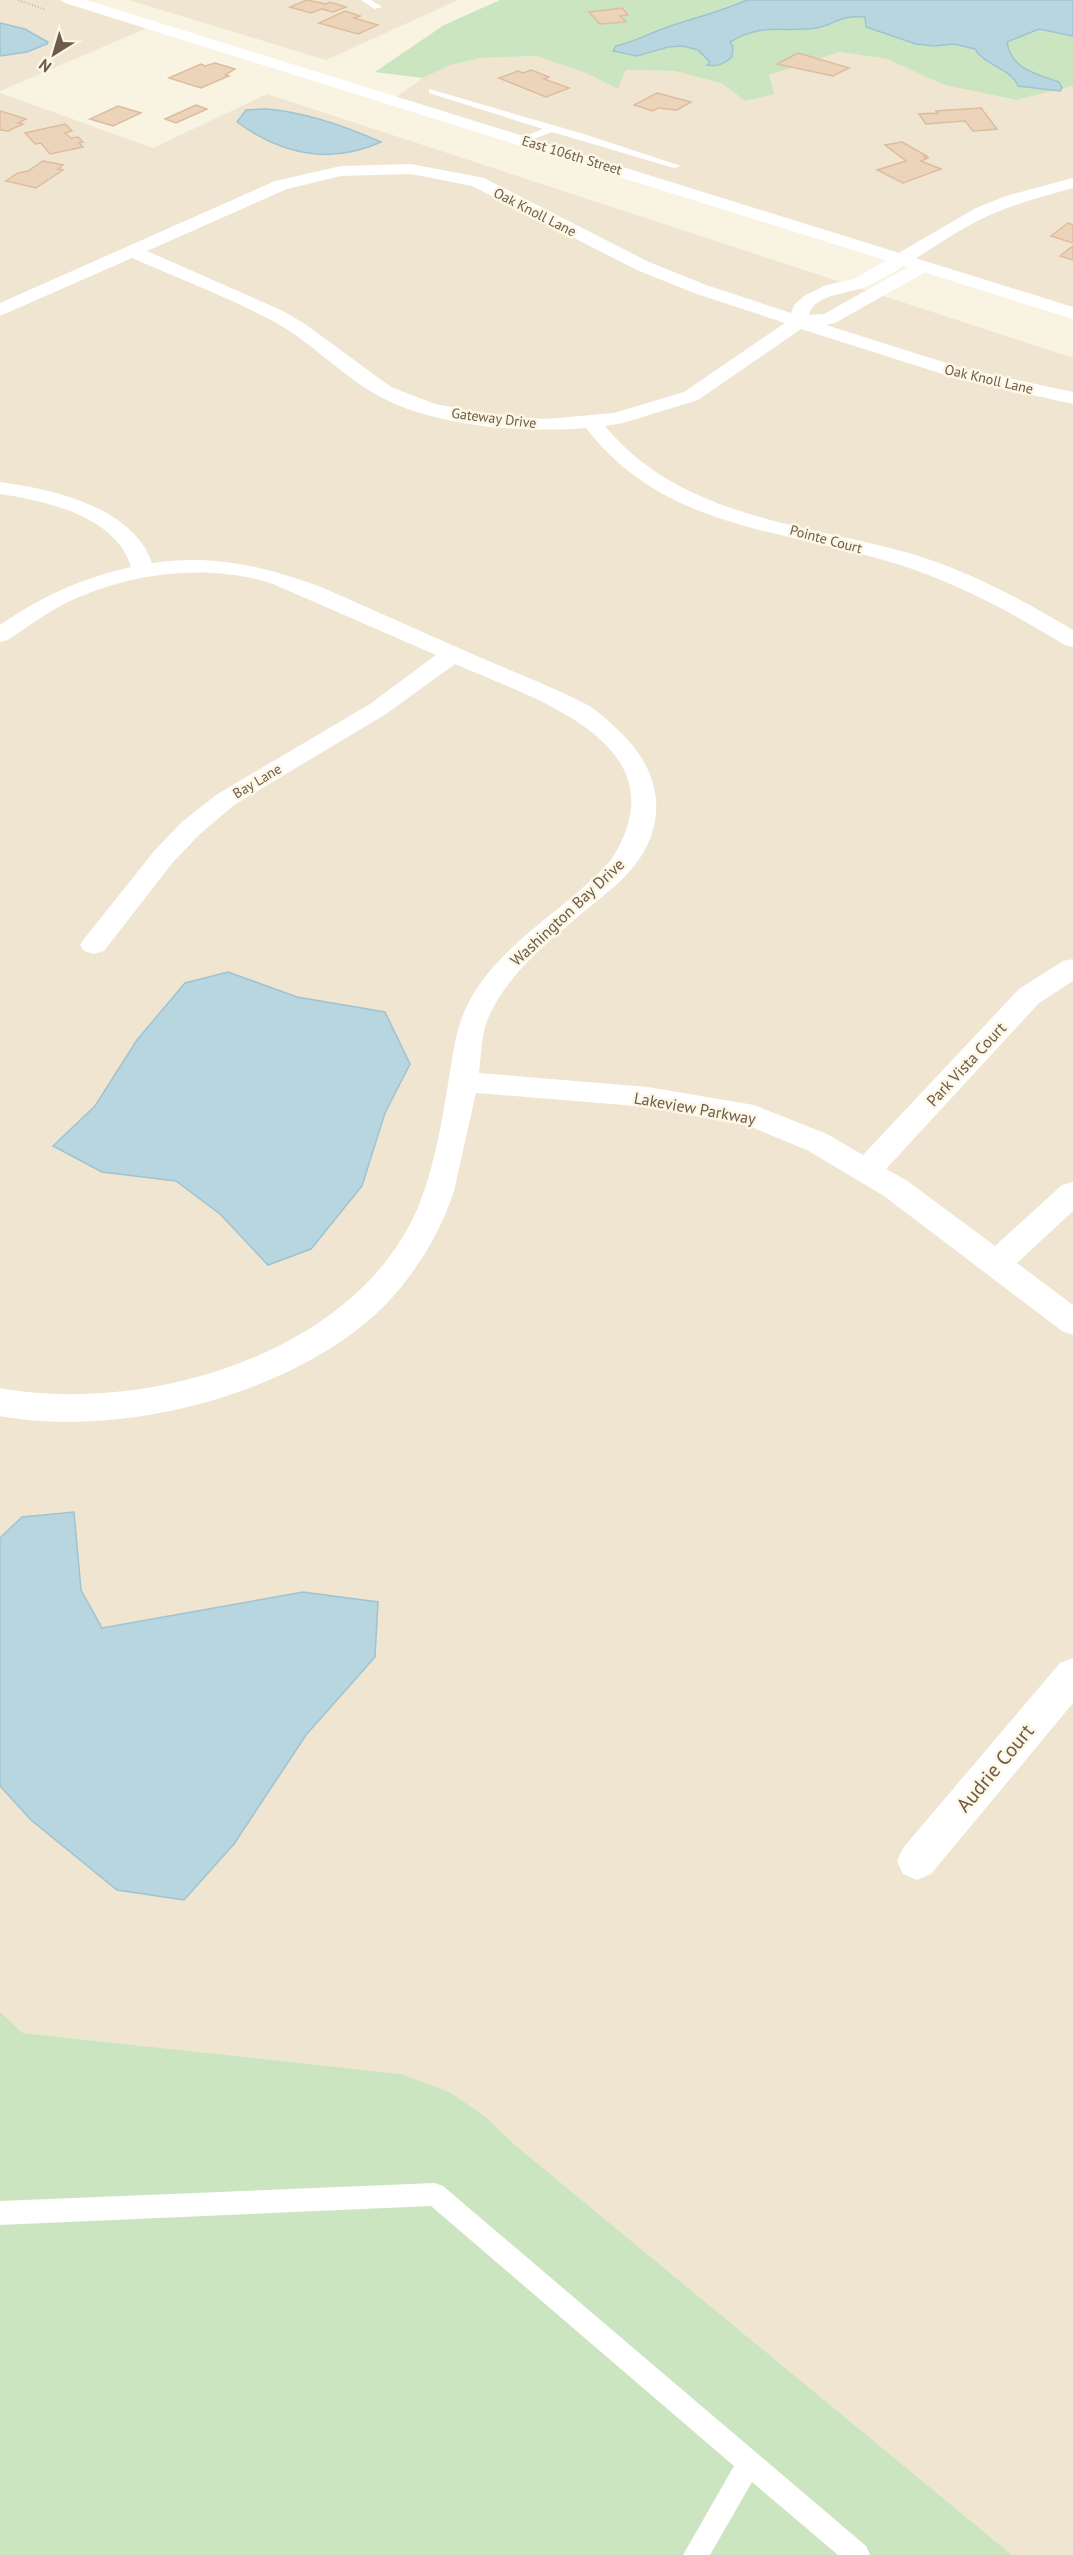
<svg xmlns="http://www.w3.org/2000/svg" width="1073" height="2555" font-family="'PT Sans',sans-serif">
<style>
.residential{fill:#f0e5d0}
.green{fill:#cbe5c1}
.water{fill:#b8d6e0;stroke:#9fc3d1;stroke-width:1.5}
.building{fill:#ecd4bb;stroke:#ddbd9d;stroke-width:1.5}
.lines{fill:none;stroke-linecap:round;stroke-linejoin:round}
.path{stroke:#d0b89f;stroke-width:2;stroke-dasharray:1 2;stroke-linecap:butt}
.service{fill:#fff;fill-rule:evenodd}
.minor{fill:#fff;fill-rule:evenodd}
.secondary{fill:#fff;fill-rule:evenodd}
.labels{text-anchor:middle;stroke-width:5;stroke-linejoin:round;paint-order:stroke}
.far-street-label{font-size:14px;fill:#6e5b4a;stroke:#fdf7e6}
.street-label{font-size:16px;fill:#6e5b4a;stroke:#fdf7e6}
.near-street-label{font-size:20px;fill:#6e5b4a;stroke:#fdf7e6}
</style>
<rect width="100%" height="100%" fill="#f9f3e1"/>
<!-- residential -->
<path class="residential" d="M 0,0 L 58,0 L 147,28 L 0,91 Z
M 129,0 L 458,0 L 326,60 Z
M 840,52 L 887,59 L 944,85 L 1015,100 L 1073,86 L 1073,311 L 396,97 L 423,78 L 450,65 L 481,58 L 536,56 L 586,73 L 618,89 L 626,70 L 676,71 L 721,83 L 745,101 L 769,75 Z
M 0,93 L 153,148 L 267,94 L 1073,358 L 1073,2555 L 1012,2555 L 515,2145 L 486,2117 L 401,2074 L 23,2033 L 0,2012 Z"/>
<!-- green -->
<path class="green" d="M 500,0 L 1073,0 L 1073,86 L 1016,100 L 944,85 L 887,59 L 840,52 L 769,75 L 774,94 L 745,101 L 721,83 L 675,71 L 626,70 L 618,89 L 586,73 L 536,56 L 481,58 L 450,65 L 423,78 L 375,72 L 444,25 Z
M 0,2012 L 23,2033 L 401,2074 L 449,2092 L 486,2117 L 515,2145 L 1012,2555 L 0,2555 Z"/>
<!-- water -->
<path class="water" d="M 747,0 L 1073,0 L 1073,36 L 1039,29 L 1007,42 C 1011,69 1036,74 1059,82 L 1062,88 L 1060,91 L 1018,86 C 1011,68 985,66 975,49 L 954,44 L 934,46 L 916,44 L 866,27 L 865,17 C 839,15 837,24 816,28 C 783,33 762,22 730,42 L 733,47 L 732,57 C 724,64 717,67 707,65 L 710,62 L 698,50 L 683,46 L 668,47 L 637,56 L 613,51 L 616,46 C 634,42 648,34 665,28 C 693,18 720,12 747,0 Z
M 0,23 L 25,29 L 48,42 L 47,44 L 27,52 L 0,56 Z
M 266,109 C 305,112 345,126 381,142 C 330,165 281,154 237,122 L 246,110 Z
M 228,972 L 297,997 L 385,1012 L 410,1064 L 385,1113 L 362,1186 L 311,1249 L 268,1265 L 220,1214 L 176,1181 L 102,1172 L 53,1146 L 95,1106 L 137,1040 L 185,983 Z
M 74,1512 L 81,1590 L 102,1628 L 303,1592 L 378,1602 L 375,1657 L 306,1735 L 234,1844 L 184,1900 L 117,1890 L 31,1820 L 0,1786 L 0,1538 L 22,1517 Z"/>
<!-- building -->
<path class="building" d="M 307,0 L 326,4 L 330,2 L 346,7 L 333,12 L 322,9 L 311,13 L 290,7 Z
M 622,8 L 628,15 L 620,16 L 626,22 L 600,24 L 589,12 Z
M 345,11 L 360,16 L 354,18 L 378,25 L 358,34 L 319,23 Z
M 798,53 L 849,68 L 833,76 L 777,64 Z
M 215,63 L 235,69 L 225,75 L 229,76 L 201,88 L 169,78 L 201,64 L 205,66 Z
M 531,70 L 549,77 L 544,79 L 569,88 L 546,97 L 499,78 L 518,71 L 523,73 Z
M 657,93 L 691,102 L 677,110 L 658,108 L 653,111 L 634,105 Z
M 196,105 L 207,109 L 176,123 L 165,119 Z
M 118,106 L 141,113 L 113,126 L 90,119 Z
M 981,108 L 997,129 L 973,131 L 965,121 L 926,124 L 919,114 L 938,113 L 936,111 Z
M 0,111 L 26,119 L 18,123 L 23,124 L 8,131 L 0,130 Z
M 65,124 L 72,131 L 65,133 L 71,138 L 78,137 L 83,142 L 79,143 L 83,147 L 50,154 L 41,143 L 35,144 L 25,133 Z
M 902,142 L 927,156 L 924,157 L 928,158 L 921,161 L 941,169 L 903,183 L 877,170 L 906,161 L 885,145 Z
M 43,161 L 63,165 L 58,169 L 63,170 L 36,188 L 6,181 L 18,173 L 28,171 Z
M 1068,223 L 1073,225 L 1073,243 L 1051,236 Z
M 1073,246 L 1073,260 L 1060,256 Z"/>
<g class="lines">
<!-- path -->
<path class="path" d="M 18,0 L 46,10"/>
<!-- service -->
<path class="service" d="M 361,0 L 371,0 L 382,7 L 375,9 Z
M 429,89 L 587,135 L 681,166 L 674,168 L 552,132 L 526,142 L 520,142 L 520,138 L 543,129 L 429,93 Z
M 435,2183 L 443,2186 L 866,2546 L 870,2555 L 838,2555 L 752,2482 L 710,2555 L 683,2555 L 734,2466 L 431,2206 L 0,2225 L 0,2201 Z"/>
<!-- minor -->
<path class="minor" d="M 411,164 L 484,178 L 649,262 L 706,285 L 791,313 L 794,305 L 804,296 L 826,285 L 854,279 L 976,208 L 1006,196 L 1073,178 L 1073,188 C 1045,196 1017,203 990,215 C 947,234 910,266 868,286 C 853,293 812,294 809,315 L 824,314 L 917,262 L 929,262 L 932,266 L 929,270 L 835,323 L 826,325 L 962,368 L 1073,392 L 1073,404 L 952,377 L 801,329 L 698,400 L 623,423 L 605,426 C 681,518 802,523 909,553 C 967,570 1021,599 1073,630 L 1073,647 L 1065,645 C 1011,612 957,583 897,564 C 782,528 666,531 586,428 C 522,433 434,427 377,395 C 339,374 309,339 269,319 C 225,296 178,278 132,258 L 0,316 L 0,303 L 275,181 L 341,166 ZM 411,174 L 472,186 L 637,270 L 694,293 L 785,323 L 684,392 L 614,413 L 546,419 L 499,416 L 435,404 L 391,387 L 305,324 L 283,311 L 147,251 L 287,189 L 341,176 Z
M 0,482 C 52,489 133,507 152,563 C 214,554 264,566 321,587 C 371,609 420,631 470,653 C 508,670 549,685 586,704 C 598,711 609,721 618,730 C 670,778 669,839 615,886 C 572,923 505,969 486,1024 C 481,1040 481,1057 479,1073 L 648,1087 L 754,1105 L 827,1134 L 863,1155 L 1019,989 L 1063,961 L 1073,959 L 1073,981 L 1039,1003 L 886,1169 L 906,1180 L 995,1246 L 1062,1185 L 1073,1182 L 1073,1211 L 1017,1263 L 1073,1305 L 1073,1335 L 1062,1331 L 884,1196 L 807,1150 L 749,1126 L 648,1107 L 476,1093 L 454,1191 C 441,1231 418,1269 390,1300 C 303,1393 122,1439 0,1416 L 0,1388 C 146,1415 358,1354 419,1205 C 435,1165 442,1120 449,1078 C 454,1049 456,1025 470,1000 C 503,940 567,910 611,860 C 686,744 535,699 455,664 L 386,714 L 234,805 L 200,834 L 173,862 L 104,951 L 94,954 L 84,951 L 80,945 L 84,939 L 155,850 L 182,822 L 216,795 L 370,704 L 436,655 L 273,584 C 208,562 127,573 66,603 C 46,613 27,627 8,640 L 0,642 L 0,625 C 42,596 82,578 131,567 C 116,516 46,501 0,494 Z
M 1073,1658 L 1073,1703 L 931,1874 L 917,1880 L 903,1874 L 897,1861 L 903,1848 L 1060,1663 Z"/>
<!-- secondary -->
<path class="secondary" d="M 62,0 L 86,0 L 1073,307 L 1073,319 L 65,3 Z"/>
</g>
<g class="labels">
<!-- far-street labels -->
<g class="far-street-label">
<text transform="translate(572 155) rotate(17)" y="5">East 106th Street</text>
<text transform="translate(535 212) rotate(27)" y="5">Oak Knoll Lane</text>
<text transform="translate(989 379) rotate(13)" y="5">Oak Knoll Lane</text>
<text transform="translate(494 418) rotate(7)" y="5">Gateway Drive</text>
<text transform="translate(826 539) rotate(15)" y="5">Pointe Court</text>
<text transform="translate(257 781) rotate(-31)" y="5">Bay Lane</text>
</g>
<!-- street labels -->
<g class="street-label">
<text transform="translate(567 912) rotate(-43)" y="6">Washington Bay Drive</text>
<text transform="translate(966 1064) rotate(-47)" y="6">Park Vista Court</text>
<text transform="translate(695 1108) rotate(10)" y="6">Lakeview Parkway</text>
</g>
<!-- near-street labels -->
<g class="near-street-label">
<text transform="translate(995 1768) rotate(-50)" y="7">Audrie Court</text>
</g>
</g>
<!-- north arrow -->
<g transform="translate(54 54) rotate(217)" stroke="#fdf7e6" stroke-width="4.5" paint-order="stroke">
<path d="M0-4.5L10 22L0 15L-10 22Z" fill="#6e5b4a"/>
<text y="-9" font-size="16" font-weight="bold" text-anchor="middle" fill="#6e5b4a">N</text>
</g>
</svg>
